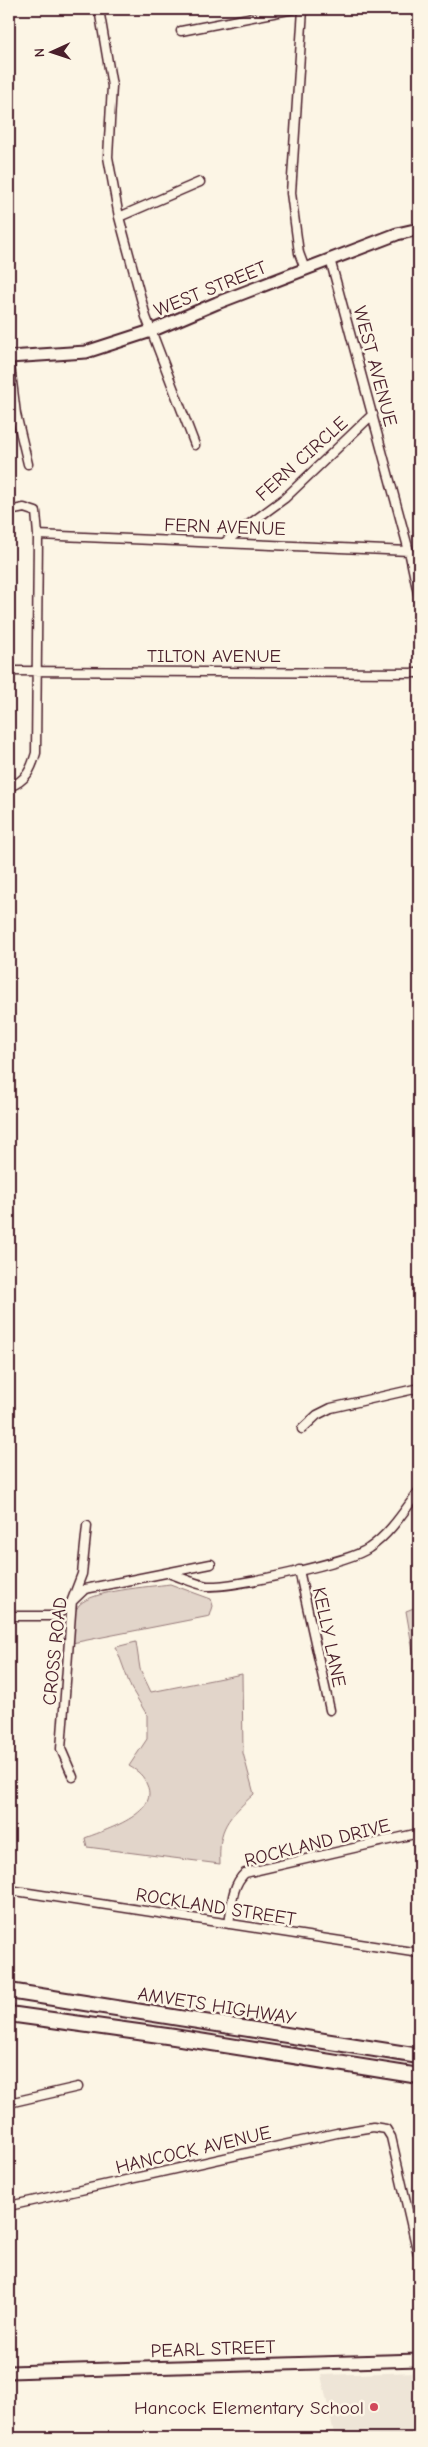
<svg xmlns="http://www.w3.org/2000/svg" width="428" height="2447" font-family="'Comic Neue',sans-serif">
<style>
.built{fill:#eee5d7}
.green{fill:#e2d5ca;stroke:#967a7a}
.lines{fill:none;stroke-linecap:round;stroke-linejoin:round}
.street-casing{stroke:#4a1f2b;stroke-width:11}
.secondary-casing{stroke:#4a1f2b;stroke-width:15}
.highway-casing{stroke:#4a1f2b;stroke-width:18}
.street{stroke:#fcf5e5;stroke-width:8}
.secondary{stroke:#fcf5e5;stroke-width:11}
.highway{stroke:#fcf5e5;stroke-width:14}
.poi-dot{fill:#d1495b;stroke:#fcf5e5;stroke-width:2}
.labels{text-anchor:middle;stroke-width:5;stroke-linejoin:round;paint-order:stroke}
.street-label{font-size:19px;fill:#4a1f2b;stroke:#fcf5e5}
.poi-label{font-size:19px;fill:#4a1f2b;stroke:#fcf5e5;text-anchor:end}
</style>
<rect width="100%" height="100%" fill="#fcf5e5"/>
<filter id="ink" filterUnits="userSpaceOnUse"><feTurbulence type="fractalNoise" baseFrequency=".02" numOctaves="2"/><feDisplacementMap in="SourceGraphic" scale="10" xChannelSelector="R" yChannelSelector="G"/><feConvolveMatrix kernelMatrix="1 2 1 2 8 2 1 2 1" color-interpolation-filters="sRGB"/></filter>
<g filter="url(#ink)">
<!-- built -->
<path class="built" d="M 419,2372 L 419,2438 L 335,2438 L 321,2375 Z"/>
<!-- green -->
<path class="green" d="M 170,1584 L 211,1599 L 213,1606 L 210,1616 L 72,1643 C 73,1632 71,1615 79,1605 C 93,1590 149,1587 170,1584 Z
M 419,1606 L 419,1686 L 406,1611 Z
M 136,1642 L 140,1669 L 151,1692 L 242,1674 L 243,1753 L 254,1794 C 228,1818 218,1827 220,1864 L 87,1847 L 85,1838 C 105,1830 160,1814 147,1785 C 143,1775 139,1772 129,1766 L 147,1739 L 147,1715 L 131,1688 L 116,1647 Z"/>
<g class="lines">
<!-- street casing -->
<g class="street-casing">
<path id="street" d="M 99,9 L 112,86 L 108,157 L 119,217 L 146,317 L 195,445
M 303,9 L 291,193 L 299,253 L 305,269
M 181,31 L 294,9
M 119,217 L 200,182
M 330,259 L 409,551 L 419,598
M 9,357 L 16,414 L 28,464
M 9,511 L 24,508 L 36,512 L 38,535 L 36,753 C 31,770 26,781 9,787
M 38,535 L 409,551
M 225,542 L 285,498 L 373,414
M 9,671 L 419,673
M 302,1429 L 317,1415 L 331,1408 L 419,1388
M 299,1570 L 330,1710
M 171,1574 C 183,1578 195,1584 207,1586 C 231,1588 351,1562 369,1548 C 390,1534 404,1511 419,1491
M 9,1616 L 54,1616 L 62,1611 L 85,1589 L 211,1564
M 73,1777 L 61,1749 L 72,1600 L 82,1574 L 87,1526
M 9,1890 L 419,1953
M 229,1924 C 232,1906 231,1886 245,1873 L 419,1833
M 9,2103 L 78,2087
M 9,2206 L 337,2133 L 373,2127 L 386,2129 L 391,2137 L 419,2258"/>
</g>
<!-- secondary casing -->
<g class="secondary-casing">
<path id="secondary" d="M 9,357 L 86,352 L 151,331 L 217,303 L 397,234 L 419,229
M 9,2372 L 419,2360"/>
</g>
<!-- highway casing -->
<g class="highway-casing">
<path id="highway" d="M 9,1991 L 419,2056
M 9,2014 L 174,2037 L 419,2076"/>
</g>
<!-- street -->
<use href="#street" class="street"/>
<!-- secondary -->
<use href="#secondary" class="secondary"/>
<!-- highway -->
<use href="#highway" class="highway"/>
</g>
</g>
<!-- markers -->
<circle class="poi-dot" cx="374" cy="2407" r="5"/>
<g class="labels">
<!-- street labels -->
<g class="street-label">
<text transform="translate(210 288) rotate(-22)" y="7">WEST STREET</text>
<text transform="translate(376 366) rotate(75)" y="7">WEST AVENUE</text>
<text transform="translate(301 458) rotate(-42)" y="7">FERN CIRCLE</text>
<text transform="translate(225 526) rotate(2)" y="7">FERN AVENUE</text>
<text x="214" y="662">TILTON AVENUE</text>
<text transform="translate(330 1637) rotate(78)" y="7">KELLY LANE</text>
<text transform="translate(54 1651) rotate(-84)" y="7">CROSS ROAD</text>
<text transform="translate(317 1842) rotate(-14)" y="7">ROCKLAND DRIVE</text>
<text transform="translate(216 1906) rotate(9)" y="7">ROCKLAND STREET</text>
<text transform="translate(217 2005) rotate(9)" y="7">AMVETS HIGHWAY</text>
<text transform="translate(193 2149) rotate(-13)" y="7">HANCOCK AVENUE</text>
<text transform="translate(213 2348) rotate(-2)" y="7">PEARL STREET</text>
</g>
<!-- poi labels -->
<g class="poi-label">
<text x="364" y="2414">Hancock Elementary School</text>
</g>
</g>
<!-- margin -->
<rect width="428" height="2447" fill="none" stroke="#fcf5e5" stroke-width="30"/>
<rect x="15" y="15" width="398" height="2417" fill="none" stroke="#4a1f2b" stroke-width="2" filter="url(#ink)"/>
<!-- north arrow -->
<g transform="translate(52 52) rotate(267)" stroke="#fcf5e5" stroke-width="4" paint-order="stroke">
<path d="M0-4L9 19L0 12L-9 19Z" fill="#4a1f2b"/>
<text y="-8" font-size="14" font-weight="bold" text-anchor="middle" fill="#4a1f2b">N</text>
</g>
</svg>
